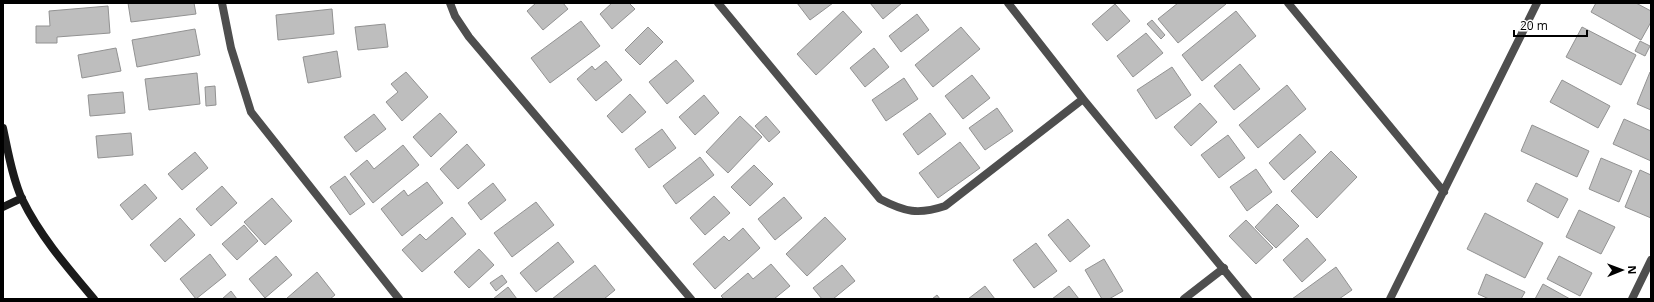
<svg xmlns="http://www.w3.org/2000/svg" width="1654" height="302" font-family="'Open Sans',sans-serif">
<style>
.building{fill:#bebebe;stroke:#929292}
.lines{fill:none;stroke-linecap:round;stroke-linejoin:round}
.street{stroke:#4e4e4e;stroke-width:8}
.secondary{stroke:#1b1b1b;stroke-width:8}
</style>
<rect width="100%" height="100%" fill="#fff"/>
<!-- building -->
<path class="building" d="M 128,3 L 194,3 L 196,14 L 131,22 Z
M 536,3 L 563,3 L 568,9 L 543,30 L 527,11 Z
M 612,3 L 629,3 L 635,9 L 612,29 L 600,14 Z
M 797,3 L 833,3 L 810,20 Z
M 870,3 L 902,3 L 883,19 Z
M 1178,3 L 1225,3 L 1226,4 L 1178,43 L 1158,19 Z
M 1596,3 L 1636,3 L 1651,11 L 1651,22 L 1641,40 L 1591,12 Z
M 1115,4 L 1130,21 L 1107,41 L 1092,24 Z
M 108,6 L 110,33 L 57,37 L 57,43 L 36,43 L 36,26 L 50,26 L 49,11 Z
M 332,9 L 334,34 L 278,40 L 276,15 Z
M 843,11 L 862,32 L 816,75 L 797,54 Z
M 1236,11 L 1256,36 L 1202,81 L 1182,55 Z
M 917,14 L 929,30 L 901,52 L 889,36 Z
M 1152,20 L 1165,35 L 1161,39 L 1147,24 Z
M 581,21 L 600,46 L 550,83 L 531,58 Z
M 385,24 L 388,47 L 358,50 L 355,27 Z
M 648,27 L 663,42 L 640,65 L 625,50 Z
M 961,27 L 980,49 L 933,87 L 915,65 Z
M 1582,27 L 1636,55 L 1621,85 L 1566,57 Z
M 195,29 L 200,55 L 137,67 L 132,40 Z
M 1146,33 L 1163,53 L 1133,77 L 1117,56 Z
M 1640,41 L 1650,46 L 1645,56 L 1635,51 Z
M 116,48 L 121,71 L 82,78 L 78,55 Z
M 874,48 L 889,67 L 865,87 L 850,68 Z
M 337,51 L 341,77 L 308,83 L 303,57 Z
M 676,60 L 694,81 L 667,104 L 649,82 Z
M 606,61 L 622,80 L 596,101 L 577,79 L 592,66 L 595,70 Z
M 1240,64 L 1260,89 L 1234,110 L 1214,86 Z
M 1172,67 L 1191,95 L 1156,119 L 1137,90 Z
M 406,72 L 428,97 L 402,121 L 386,102 L 398,92 L 391,84 Z
M 1650,72 L 1651,72 L 1651,110 L 1637,104 Z
M 197,73 L 200,104 L 149,110 L 145,79 Z
M 972,75 L 990,98 L 963,119 L 945,96 Z
M 904,78 L 918,99 L 886,121 L 872,100 Z
M 1562,80 L 1610,106 L 1598,128 L 1550,102 Z
M 1287,85 L 1306,109 L 1258,148 L 1239,125 Z
M 215,86 L 216,105 L 206,106 L 205,87 Z
M 123,92 L 125,113 L 90,116 L 88,95 Z
M 630,94 L 646,112 L 622,133 L 607,116 Z
M 704,95 L 719,113 L 695,135 L 679,117 Z
M 1200,103 L 1217,122 L 1191,146 L 1174,127 Z
M 997,108 L 1013,131 L 985,150 L 969,128 Z
M 440,113 L 457,132 L 431,157 L 413,137 Z
M 930,113 L 946,134 L 918,155 L 903,134 Z
M 374,114 L 386,129 L 356,152 L 344,137 Z
M 740,116 L 762,137 L 728,173 L 706,152 Z
M 766,116 L 780,132 L 769,142 L 755,126 Z
M 1624,119 L 1651,131 L 1651,161 L 1613,144 Z
M 1532,125 L 1589,151 L 1577,177 L 1521,151 Z
M 662,129 L 676,148 L 649,168 L 635,149 Z
M 131,133 L 133,155 L 98,158 L 96,136 Z
M 1300,134 L 1316,152 L 1284,180 L 1269,163 Z
M 1228,135 L 1245,158 L 1219,178 L 1201,155 Z
M 960,142 L 980,168 L 938,198 L 919,173 Z
M 467,144 L 485,165 L 458,189 L 440,169 Z
M 403,145 L 419,165 L 373,203 L 350,174 L 367,160 L 374,169 Z
M 1331,151 L 1357,177 L 1317,218 L 1291,191 Z
M 195,152 L 208,168 L 182,190 L 168,174 Z
M 700,157 L 714,175 L 676,204 L 663,186 Z
M 1601,158 L 1632,171 L 1619,202 L 1589,189 Z
M 754,165 L 773,184 L 750,206 L 731,187 Z
M 1256,169 L 1272,192 L 1247,211 L 1230,187 Z
M 1640,170 L 1651,175 L 1651,218 L 1625,207 Z
M 345,176 L 365,204 L 350,215 L 330,187 Z
M 427,182 L 443,203 L 402,236 L 381,209 L 404,190 L 408,196 Z
M 493,183 L 506,200 L 481,220 L 468,203 Z
M 1536,183 L 1568,199 L 1558,218 L 1527,201 Z
M 145,184 L 157,198 L 132,220 L 120,205 Z
M 222,186 L 237,203 L 211,226 L 196,209 Z
M 714,196 L 730,213 L 705,235 L 690,218 Z
M 784,197 L 802,218 L 775,240 L 758,219 Z
M 272,198 L 292,221 L 265,245 L 244,222 Z
M 536,202 L 554,225 L 512,257 L 494,233 Z
M 1277,204 L 1299,226 L 1276,248 L 1255,227 Z
M 1579,210 L 1615,227 L 1601,254 L 1566,237 Z
M 1485,213 L 1543,243 L 1525,278 L 1467,249 Z
M 452,217 L 466,234 L 422,272 L 402,250 L 420,234 L 426,240 Z
M 825,217 L 846,239 L 807,276 L 786,254 Z
M 180,218 L 195,235 L 165,262 L 150,245 Z
M 1068,219 L 1090,246 L 1070,262 L 1048,235 Z
M 1246,220 L 1273,248 L 1256,264 L 1229,236 Z
M 244,225 L 258,241 L 237,260 L 222,244 Z
M 743,228 L 760,248 L 715,289 L 693,264 L 724,236 L 729,241 Z
M 1307,238 L 1326,260 L 1302,282 L 1283,260 Z
M 558,242 L 574,262 L 536,292 L 520,273 Z
M 1036,243 L 1057,271 L 1034,288 L 1013,260 Z
M 479,249 L 494,265 L 469,288 L 454,272 Z
M 210,254 L 226,275 L 196,299 L 180,279 Z
M 276,256 L 292,275 L 265,298 L 249,279 Z
M 1559,256 L 1592,273 L 1580,296 L 1547,279 Z
M 1104,259 L 1123,291 L 1109,299 L 1102,299 L 1085,270 Z
M 771,264 L 790,286 L 774,299 L 724,299 L 721,296 L 748,273 L 753,279 Z
M 595,265 L 615,290 L 604,299 L 552,299 Z
M 842,265 L 855,281 L 833,299 L 822,299 L 813,288 Z
M 1336,267 L 1352,290 L 1339,299 L 1292,299 Z
M 317,272 L 335,295 L 330,299 L 286,299 Z
M 1486,274 L 1525,292 L 1521,299 L 1489,299 L 1478,294 Z
M 502,275 L 507,282 L 496,291 L 490,283 Z
M 1543,284 L 1570,299 L 1535,299 Z
M 985,286 L 995,299 L 968,299 Z
M 1069,286 L 1079,299 L 1052,299 Z
M 508,287 L 517,299 L 493,299 Z
M 231,291 L 237,299 L 222,299 Z
M 937,295 L 940,299 L 932,299 Z"/>
<g class="lines">
<!-- street -->
<path class="street" d="M 222,3 L 231,48 L 251,112 L 399,299
M 450,3 L 455,16 L 469,37 L 691,299
M 718,3 L 880,199 C 905,212 918,215 945,206 L 1083,99
M 1008,3 L 1083,99 L 1248,299
M 1288,3 L 1444,192
M 1184,299 L 1224,268
M 1390,299 L 1537,3
M 1632,299 L 1651,260"/>
<!-- secondary -->
<path class="secondary" d="M 3,128 C 8,151 12,177 22,199 C 40,236 67,267 94,299
M 3,207 L 22,198"/>
</g>
<!-- border -->
<rect width="1654" height="302" fill="none" stroke="#000000" stroke-width="8"/>
<!-- north arrow -->
<g transform="translate(1622 270) rotate(89)" stroke="#ffffff" stroke-width="3" paint-order="stroke">
<path d="M0-3L7 15L0 10L-7 15Z" fill="#000000"/>
<text y="-6" font-size="11" font-weight="bold" text-anchor="middle" fill="#000000">N</text>
</g>
<!-- scale -->
<path d="M1514 30v6h73v-6" fill="none" stroke="#000000" stroke-width="2"/>
<text x="1520" y="30" font-size="12" fill="#000000" stroke="#ffffff" stroke-width="3" paint-order="stroke">20 m</text>
</svg>
